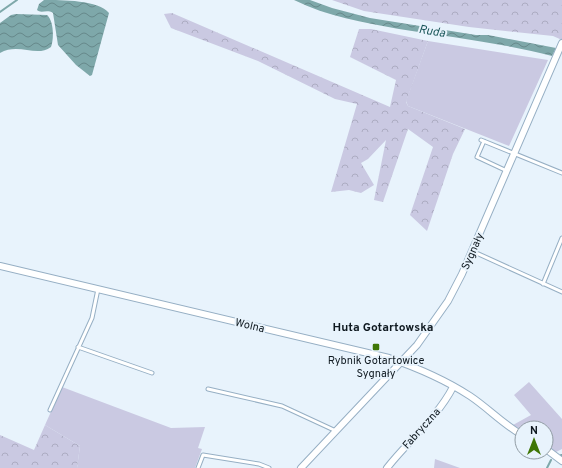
<svg xmlns="http://www.w3.org/2000/svg" width="562" height="468" font-family="Overpass,sans-serif">
<style>
.grass{fill:#cac9e2}
.forest{fill:url(#forest-crowns)}
.water{fill:url(#water-waves)}
.lines{fill:none;stroke-linecap:round;stroke-linejoin:round}
.stream{stroke:#7ea8aa;stroke-width:2}
.service-casing{stroke:#96afc4;stroke-width:5}
.minor-casing{stroke:#96afc4;stroke-width:8}
.service{stroke:#fff;stroke-width:3}
.minor{stroke:#fff;stroke-width:6}
.poi-dot{fill:#3f7606;stroke:#e8f3fc;stroke-width:1.5}
.labels{text-anchor:middle;stroke-width:4;stroke-linejoin:round;paint-order:stroke}
.street-label{font-size:11px;fill:#0f1920;stroke:#e8f3fc}
.poi-label{font-size:11px;fill:#0f1920;stroke:#e8f3fc}
.water-label{font-size:12px;font-style:italic;fill:#1b575a;stroke:#e8f3fc}
.neighbourhood-label{font-size:12px;font-weight:bold;fill:#0f1920;stroke:#e8f3fc}
</style>
<defs>
<pattern id="forest-crowns" width="20" height="18" patternUnits="userSpaceOnUse"><rect width="20" height="18" fill="#cac9e2"/><path d="M2 6a3 3 0 1 1 6 0M12 15a3 3 0 1 1 6 0" fill="none" stroke="#acacc2"/></pattern>
<pattern id="water-waves" width="16" height="10" patternUnits="userSpaceOnUse"><rect width="16" height="10" fill="#7ea8aa"/><path d="M0 5q4-4 8 0t8 0" fill="none" stroke="#66888a"/></pattern>
</defs>
<rect width="100%" height="100%" fill="#e8f3fc"/>
<!-- grass -->
<path class="grass" d="M 428,41 L 548,60 L 509,146 L 408,106 L 406,101 Z
M 529,382 L 562,419 L 562,449 L 556,452 L 546,445 L 546,428 L 522,428 L 522,430 L 513,425 L 531,415 L 514,395 Z
M 62,387 L 171,428 L 205,427 L 198,448 L 202,449 L 195,468 L 77,468 L 80,446 L 45,425 Z
M 435,459 L 460,468 L 434,468 Z"/>
<!-- forest -->
<path class="forest" d="M 332,0 L 562,0 L 562,40 L 553,36 L 469,27 L 364,11 Z
M 172,13 L 390,107 L 396,80 L 350,57 L 359,29 L 371,29 L 428,41 L 406,102 L 408,106 L 465,129 L 453,154 L 427,231 L 410,215 L 433,147 L 408,129 L 383,202 L 374,200 L 386,140 L 368,159 L 361,163 L 374,185 L 361,193 L 349,190 L 331,192 L 357,104 L 335,99 L 258,61 L 171,28 L 164,14 Z
M 45,425 L 80,446 L 77,468 L 0,468 L 0,435 L 34,450 Z"/>
<!-- water -->
<path class="water" d="M 44,0 C 62,0 99,0 109,13 L 92,75 L 90,76 L 76,65 L 58,45 L 53,13 C 47,9 41,14 37,10 L 39,4 Z
M 294,0 L 310,0 L 332,8 L 370,18 L 476,35 L 488,35 L 556,48 L 552,56 C 502,43 450,37 399,29 C 363,22 328,17 294,0 Z
M 16,14 L 47,15 C 54,21 54,39 51,47 C 36,58 19,42 0,53 L 0,23 L 11,15 Z"/>
<g class="lines">
<!-- stream -->
<path class="stream" d="M 0,12 L 17,0
M 561,455 L 562,455
M 547,468 L 551,460"/>
<!-- service casing -->
<g class="service-casing">
<path id="service" d="M 481,140 L 562,173
M 484,141 L 477,157 L 507,171
M 472,251 L 562,292
M 543,284 L 562,238
M 78,347 L 152,373
M 208,389 L 282,406 L 336,431
M 50,410 L 92,318 L 98,289
M 198,468 L 203,455 L 259,464 L 269,468"/>
</g>
<!-- minor casing -->
<g class="minor-casing">
<path id="minor" d="M 0,266 L 389,358 C 415,367 447,381 470,396 C 488,408 503,424 522,435
M 546,449 L 562,461
M 301,468 L 417,345 L 448,301 L 462,274 L 562,43
M 387,468 C 408,441 437,418 453,387"/>
</g>
<!-- service -->
<use href="#service" class="service"/>
<!-- minor -->
<use href="#minor" class="minor"/>
</g>
<!-- markers -->
<rect class="poi-dot" x="372" y="343" width="8" height="8" rx="2"/>
<g class="labels">
<!-- street labels -->
<g class="street-label">
<text transform="translate(472 251) rotate(-66)" y="4">Sygnały</text>
<text transform="translate(250 325) rotate(13)" y="4">Wolna</text>
<text transform="translate(421 428) rotate(-48)" y="4">Fabryczna</text>
</g>
<!-- poi labels -->
<g class="poi-label">
<text x="376" y="364">Rybnik Gotartowice<tspan x="376" dy="13">Sygnały</tspan></text>
</g>
<!-- water labels -->
<g class="water-label">
<text transform="translate(432 31) rotate(9)" y="4">Ruda</text>
</g>
<!-- neighbourhood labels -->
<g class="neighbourhood-label">
<text x="383" y="331">Huta Gotartowska</text>
</g>
</g>
<!-- north arrow -->
<g transform="translate(534 440)"><circle r="19" fill="#e8f3fc" stroke="#919ca4"/>
<path d="M0-3L7 15L0 10L-7 15Z" fill="#3f7606"/>
<text y="-6" font-size="11" font-weight="bold" text-anchor="middle" fill="#0f1920">N</text>
</g>
</svg>
